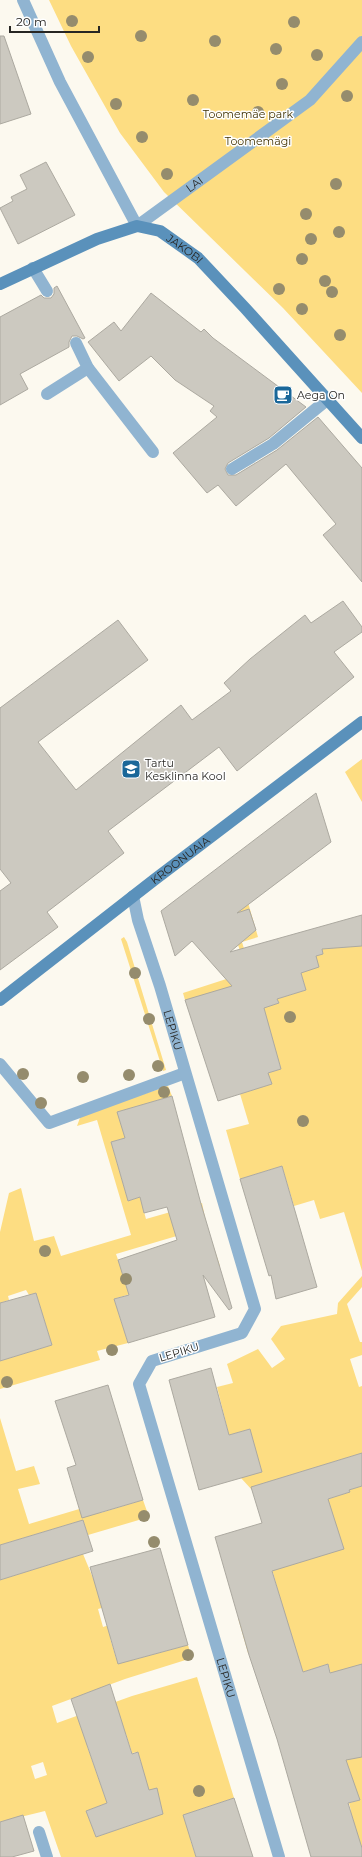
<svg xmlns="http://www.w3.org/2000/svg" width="362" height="1857" font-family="Montserrat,sans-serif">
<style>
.green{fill:#fddd82;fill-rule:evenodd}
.building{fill:#ccc9c0;stroke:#aca9a0}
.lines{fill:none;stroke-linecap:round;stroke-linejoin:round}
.lane{stroke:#90b4d1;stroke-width:12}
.street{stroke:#90b4d1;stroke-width:12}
.secondary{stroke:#5a91bb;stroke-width:12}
.tree{fill:#958c6d}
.labels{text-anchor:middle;stroke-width:3;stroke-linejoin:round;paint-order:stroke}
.park-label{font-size:11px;fill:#403203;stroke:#fff}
.street-label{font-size:11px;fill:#272623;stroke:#fff}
.poi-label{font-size:11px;fill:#272623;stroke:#fff;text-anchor:start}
</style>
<rect width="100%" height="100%" fill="#fcf9ef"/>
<!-- green -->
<path class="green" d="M 49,0 L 362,0 L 362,393 L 283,308 L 164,192 L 120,133 L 71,46 Z
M 362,759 L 362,802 L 345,772 Z
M 247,899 L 258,937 L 242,942 L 262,1008 L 279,1003 L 277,999 L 306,990 L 301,973 L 316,956 L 323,954 L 315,928 L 344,928 L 362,946 L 362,1271 L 344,1212 L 320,1219 L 314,1200 L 294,1206 L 282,1166 L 240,1179 L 226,1130 L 249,1124 L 240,1094 L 271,1084 L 268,1073 L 281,1069 L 276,1054 L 185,1000 L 183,993 L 248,972 L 238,945 L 213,923 Z
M 124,937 L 127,942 L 166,1070 L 163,1071 L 121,939 Z
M 168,1086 L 172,1096 L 118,1112 L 125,1138 L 111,1142 L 128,1201 L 140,1197 L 146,1219 L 202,1203 L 207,1227 L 116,1254 L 121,1268 L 212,1242 L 220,1266 L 114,1299 L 128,1343 L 97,1351 L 100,1360 L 0,1389 L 0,1361 L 52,1345 L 36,1293 L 29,1295 L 26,1290 L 8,1296 L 9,1300 L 0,1303 L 0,1232 L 9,1193 L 21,1188 L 34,1241 L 54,1236 L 61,1256 L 131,1235 L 97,1120 L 77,1126 L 81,1115 Z
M 362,1276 L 362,1287 L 347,1304 L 360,1342 L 362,1342 L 362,1355 L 350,1359 L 359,1387 L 362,1386 L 362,1453 L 255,1486 L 255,1489 L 252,1490 L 241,1478 L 233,1451 L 250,1429 L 229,1435 L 217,1387 L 233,1383 L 227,1364 L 258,1349 L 272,1368 L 285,1359 L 271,1339 L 281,1326 L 337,1314 L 338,1303 Z
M 0,1418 L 16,1471 L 34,1466 L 40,1484 L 18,1489 L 29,1524 L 96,1504 L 100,1513 L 143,1500 L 149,1517 L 88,1535 L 83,1520 L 0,1545 Z
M 362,1486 L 362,1668 L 344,1719 L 328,1664 L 303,1672 L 292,1639 L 248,1653 L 238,1618 L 282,1605 L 272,1569 L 310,1505 L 350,1492 L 349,1490 Z
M 83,1554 L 93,1578 L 116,1604 L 98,1609 L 103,1627 L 122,1621 L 125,1633 L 110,1638 L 116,1658 L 131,1654 L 133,1660 L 188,1645 L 192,1658 L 125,1679 L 52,1706 L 57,1723 L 132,1696 L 197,1677 L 234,1798 L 195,1811 L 203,1836 L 190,1839 L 196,1857 L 61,1857 L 45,1811 L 0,1822 L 0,1580 ZM 126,1734 L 132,1753 L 138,1752 L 141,1762 L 135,1764 L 144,1792 L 160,1815 L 96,1837 L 86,1811 L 107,1803 L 87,1746 ZM 43,1762 L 47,1775 L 35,1779 L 31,1766 Z
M 345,1741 L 362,1754 L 362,1849 L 340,1814 L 351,1811 L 349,1803 L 360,1800 L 332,1791 Z"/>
<!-- building -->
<path class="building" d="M 0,36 L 4,36 L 31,114 L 0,124 Z
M 46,162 L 75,215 L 18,244 L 0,208 L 13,201 L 11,197 L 27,189 L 20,175 Z
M 57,286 L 85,338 L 83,339 L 77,336 L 72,336 L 69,342 L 69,347 L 20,374 L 28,389 L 0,405 L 0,317 L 41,295 L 44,298 L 51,298 L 54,294 L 54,288 Z
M 151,293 L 201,332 L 204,329 L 213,338 L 306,407 L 269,438 L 228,463 L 225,469 L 228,475 L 236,475 L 277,450 L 318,417 L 362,468 L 362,582 L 323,535 L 336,524 L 286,464 L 236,506 L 218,485 L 207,493 L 173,453 L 217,417 L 210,411 L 214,406 L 175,380 L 151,356 L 119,381 L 88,342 L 114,322 L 121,331 Z
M 343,601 L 362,627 L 362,632 L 334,652 L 354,677 L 237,771 L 219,747 L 108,831 L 124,853 L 47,912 L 58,927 L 0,970 L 0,891 L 11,883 L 0,869 L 0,708 L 118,620 L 148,660 L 38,742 L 76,790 L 181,705 L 192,720 L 231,691 L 224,683 L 250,659 L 305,615 L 311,623 Z
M 316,793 L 331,842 L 237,913 L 249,909 L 256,930 L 230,952 L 362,915 L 362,946 L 322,949 L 323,954 L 316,956 L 319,967 L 301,973 L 306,990 L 277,999 L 279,1003 L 264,1008 L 281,1069 L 268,1073 L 272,1084 L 218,1101 L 185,1000 L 232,986 L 192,941 L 175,956 L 161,911 Z
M 172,1096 L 201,1204 L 232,1308 L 229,1310 L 203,1275 L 215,1317 L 128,1343 L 114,1299 L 129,1295 L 118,1260 L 177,1240 L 167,1207 L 144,1213 L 140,1197 L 128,1201 L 111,1142 L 125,1138 L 117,1112 Z
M 282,1166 L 317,1287 L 276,1299 L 271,1275 L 269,1276 L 240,1179 Z
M 36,1293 L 52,1345 L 0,1361 L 0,1303 Z
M 211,1368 L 229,1435 L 250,1429 L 262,1472 L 199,1490 L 169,1380 Z
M 108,1385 L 143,1500 L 82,1518 L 67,1468 L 76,1465 L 55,1401 Z
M 362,1453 L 362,1486 L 349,1490 L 350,1492 L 328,1499 L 344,1549 L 272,1571 L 303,1672 L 328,1664 L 330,1673 L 362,1664 L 362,1757 L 346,1760 L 360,1800 L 348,1803 L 362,1848 L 362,1857 L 311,1857 L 277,1739 L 249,1655 L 215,1537 L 262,1523 L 251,1487 Z
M 83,1520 L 93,1551 L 0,1580 L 0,1545 Z
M 160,1548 L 188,1645 L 118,1664 L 90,1567 Z
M 110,1684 L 132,1754 L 138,1752 L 149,1790 L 157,1788 L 163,1814 L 96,1837 L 86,1811 L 107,1803 L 71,1699 Z
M 234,1798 L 253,1857 L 196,1857 L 183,1815 Z
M 23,1815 L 34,1851 L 12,1857 L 0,1857 L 0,1822 Z"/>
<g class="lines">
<!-- lane -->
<g class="lane">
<path id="s1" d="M 137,226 L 310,100 L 362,42"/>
<path d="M 33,268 L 47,291"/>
<path d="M 76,343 L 88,368 L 153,452"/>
<path d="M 47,394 L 88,368"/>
<path d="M 232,469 L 273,444 L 328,399"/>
<path d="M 0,1064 L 49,1123 L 185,1073"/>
<path d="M 39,1832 L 47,1857"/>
</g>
<!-- street -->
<g class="street">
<path d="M 23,0 L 60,82 L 137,226"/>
<path id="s2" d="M 133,896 L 138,920 L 160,986 L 255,1309 L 242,1333 L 152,1361 L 139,1384 L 279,1857"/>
</g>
<!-- secondary -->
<g class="secondary">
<path id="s3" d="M 0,284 L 97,239 L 137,226 L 160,231 L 198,258 L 245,308 L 362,438"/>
<path id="s4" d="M 0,1000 L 154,880 L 362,722"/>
</g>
</g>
<!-- trees -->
<g class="tree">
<circle cx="72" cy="21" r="6"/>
<circle cx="294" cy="22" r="6"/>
<circle cx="141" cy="36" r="6"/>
<circle cx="215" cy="41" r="6"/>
<circle cx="276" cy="49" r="6"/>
<circle cx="317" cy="55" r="6"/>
<circle cx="88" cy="57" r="6"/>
<circle cx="282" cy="84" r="6"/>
<circle cx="347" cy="96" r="6"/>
<circle cx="193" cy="100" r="6"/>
<circle cx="116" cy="104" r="6"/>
<circle cx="258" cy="112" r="6"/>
<circle cx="142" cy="137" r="6"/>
<circle cx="167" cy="174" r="6"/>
<circle cx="336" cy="184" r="6"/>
<circle cx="306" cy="214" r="6"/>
<circle cx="339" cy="232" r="6"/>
<circle cx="311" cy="239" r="6"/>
<circle cx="302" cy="259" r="6"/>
<circle cx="325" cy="281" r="6"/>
<circle cx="279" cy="289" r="6"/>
<circle cx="332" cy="292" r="6"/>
<circle cx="302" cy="309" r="6"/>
<circle cx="340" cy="335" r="6"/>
<circle cx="135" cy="973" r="6"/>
<circle cx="290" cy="1017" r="6"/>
<circle cx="149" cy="1019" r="6"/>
<circle cx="158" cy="1066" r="6"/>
<circle cx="23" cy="1074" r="6"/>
<circle cx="129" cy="1075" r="6"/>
<circle cx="83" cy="1077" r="6"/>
<circle cx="164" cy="1092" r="6"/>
<circle cx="41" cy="1103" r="6"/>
<circle cx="303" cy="1121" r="6"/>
<circle cx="45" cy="1251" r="6"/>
<circle cx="126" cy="1279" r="6"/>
<circle cx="112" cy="1350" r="6"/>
<circle cx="7" cy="1382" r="6"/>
<circle cx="144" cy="1516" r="6"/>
<circle cx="154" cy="1542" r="6"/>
<circle cx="188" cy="1655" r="6"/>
<circle cx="199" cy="1791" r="6"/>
</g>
<!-- icons -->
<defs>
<g id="cafe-square" transform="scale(1)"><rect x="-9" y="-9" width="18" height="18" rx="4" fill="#1a6799" stroke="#fff"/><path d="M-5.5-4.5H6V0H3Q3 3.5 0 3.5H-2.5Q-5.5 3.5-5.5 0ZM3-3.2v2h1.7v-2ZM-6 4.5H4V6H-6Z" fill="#fff"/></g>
<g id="school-square" transform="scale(1)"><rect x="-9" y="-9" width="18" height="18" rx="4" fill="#1a6799" stroke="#fff"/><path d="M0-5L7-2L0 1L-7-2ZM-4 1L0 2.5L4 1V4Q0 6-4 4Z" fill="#fff"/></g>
</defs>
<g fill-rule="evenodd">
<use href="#cafe-square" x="283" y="395"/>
<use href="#school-square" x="131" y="769"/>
</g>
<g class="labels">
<!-- park labels -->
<g class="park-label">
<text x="248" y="118">Toomemäe park</text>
<text x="258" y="145">Toomemägi</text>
</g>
<!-- street labels -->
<g class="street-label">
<text dy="4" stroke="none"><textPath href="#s1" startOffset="71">LAI</textPath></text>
<text dy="4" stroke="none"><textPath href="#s3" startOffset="203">JAKOBI</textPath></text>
<text dy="4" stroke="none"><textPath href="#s4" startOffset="228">KROONUAIA</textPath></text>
<text dy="4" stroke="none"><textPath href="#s2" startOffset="140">LEPIKU</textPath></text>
<text transform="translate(179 1352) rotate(-17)" y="4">LEPIKU</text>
<text dy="4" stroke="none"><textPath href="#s2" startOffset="885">LEPIKU</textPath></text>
</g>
<!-- poi labels -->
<g class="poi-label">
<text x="297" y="399">Aega On</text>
<text x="145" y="767">Tartu<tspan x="145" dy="13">Kesklinna Kool</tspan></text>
</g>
</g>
<!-- scale -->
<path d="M10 26v6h89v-6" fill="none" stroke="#272623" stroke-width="2"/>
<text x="16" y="26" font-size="12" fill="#272623" stroke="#ffffff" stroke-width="3" paint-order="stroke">20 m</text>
</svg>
